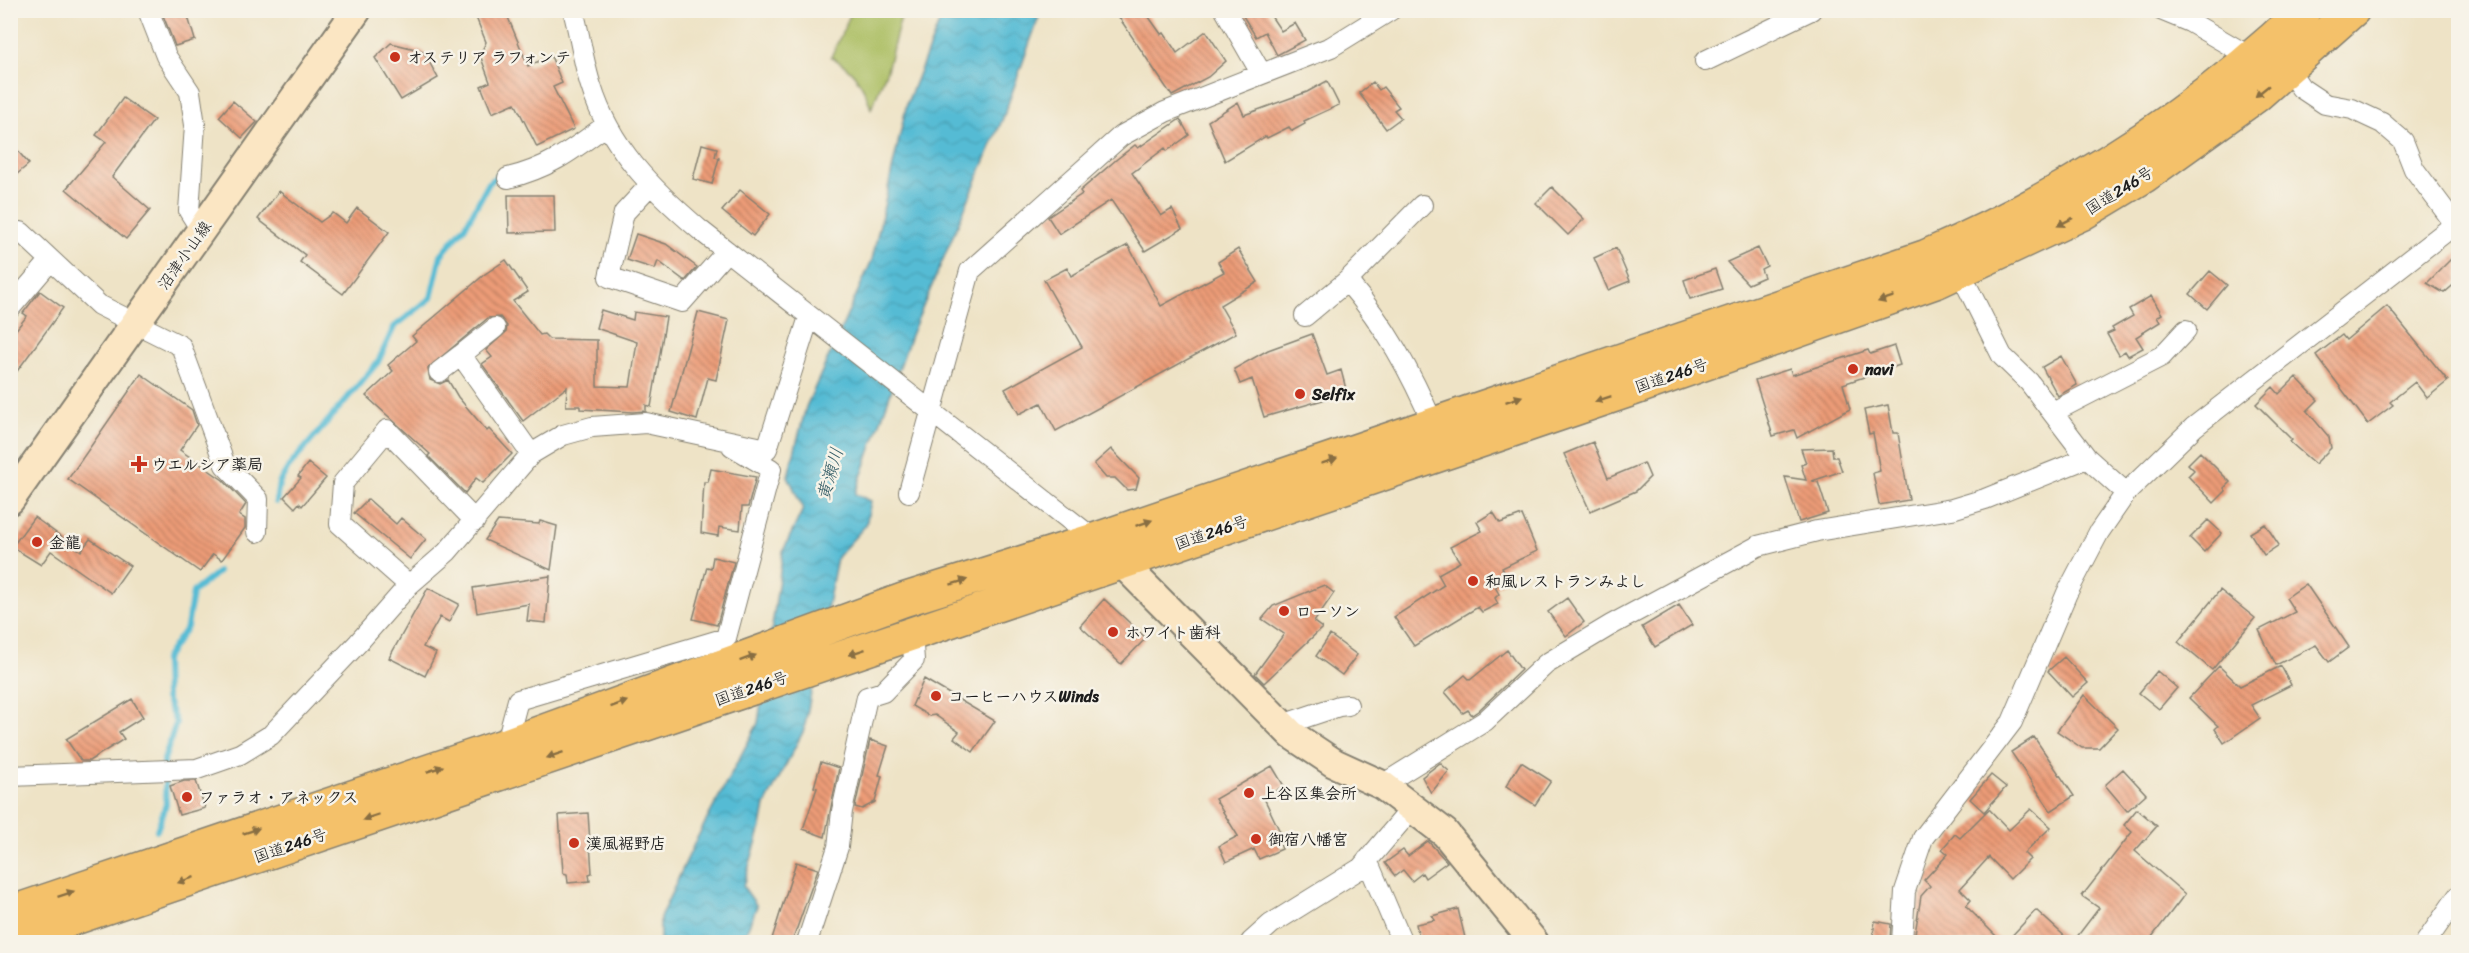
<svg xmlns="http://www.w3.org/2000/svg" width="2469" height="953" font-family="Sriracha,'Klee One',sans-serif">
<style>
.green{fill:#abbe62;stroke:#646d3f;stroke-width:1.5}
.water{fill:url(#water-waves);stroke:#386c78;stroke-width:1.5}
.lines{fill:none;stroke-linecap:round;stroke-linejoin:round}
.stream{stroke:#55bbd4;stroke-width:6}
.building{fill:url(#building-back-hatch)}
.street-casing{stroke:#858071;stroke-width:22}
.secondary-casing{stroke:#858071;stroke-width:32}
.highway-casing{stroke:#858071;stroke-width:36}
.street{stroke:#fff;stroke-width:20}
.secondary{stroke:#fbe6c3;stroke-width:28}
.highway{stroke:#f4c16a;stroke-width:33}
.oneway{fill:#886e43}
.poi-dot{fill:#c8321e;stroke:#f7f3e8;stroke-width:2}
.labels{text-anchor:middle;stroke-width:5;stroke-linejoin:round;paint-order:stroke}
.poi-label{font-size:16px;font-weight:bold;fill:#1c1c1c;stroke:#f7f3e8;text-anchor:start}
.street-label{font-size:16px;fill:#1c1c1c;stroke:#f7f3e8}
.water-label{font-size:18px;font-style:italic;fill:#335c66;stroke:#f7f3e8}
</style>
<defs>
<pattern id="water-waves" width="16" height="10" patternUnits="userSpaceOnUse" patternTransform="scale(1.5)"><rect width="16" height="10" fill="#55bbd4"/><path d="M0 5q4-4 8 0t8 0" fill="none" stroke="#49a0b5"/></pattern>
<pattern id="building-back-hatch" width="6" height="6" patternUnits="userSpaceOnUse" patternTransform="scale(1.5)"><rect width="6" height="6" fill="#ec9b77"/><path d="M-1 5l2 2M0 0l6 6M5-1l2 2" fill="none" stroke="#be7e61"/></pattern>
</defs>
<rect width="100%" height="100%" fill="#f7f3e8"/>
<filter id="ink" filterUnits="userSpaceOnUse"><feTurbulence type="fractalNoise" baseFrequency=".0167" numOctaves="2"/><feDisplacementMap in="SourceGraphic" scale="12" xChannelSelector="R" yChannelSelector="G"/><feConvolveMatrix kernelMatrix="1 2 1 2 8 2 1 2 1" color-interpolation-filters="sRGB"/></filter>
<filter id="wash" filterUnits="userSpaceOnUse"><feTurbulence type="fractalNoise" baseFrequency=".008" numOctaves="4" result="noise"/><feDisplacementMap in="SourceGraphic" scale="24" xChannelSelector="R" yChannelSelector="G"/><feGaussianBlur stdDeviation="1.35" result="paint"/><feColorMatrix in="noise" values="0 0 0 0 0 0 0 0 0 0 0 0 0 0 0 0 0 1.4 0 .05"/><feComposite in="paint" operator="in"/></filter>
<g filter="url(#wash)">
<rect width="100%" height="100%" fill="#eee3c6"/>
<!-- green -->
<path class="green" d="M 852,11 L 894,11 L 902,13 L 887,70 L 871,109 C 865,86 853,68 831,57 Z"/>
<!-- water -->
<path class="water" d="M 944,11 L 1041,11 L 1003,118 L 911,335 L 855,494 L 871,501 L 866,525 L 837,557 L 804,730 L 765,805 L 761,827 L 743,886 L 757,906 L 742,942 L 660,942 L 660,918 L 695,842 L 758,723 L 783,551 L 803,509 L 788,476 L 806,407 L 872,260 L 907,103 Z"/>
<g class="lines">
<!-- stream -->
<path class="stream" d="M 276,502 L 279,483 L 288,468 L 378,362 L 394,327 L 431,298 L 441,255 L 466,225 L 489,183 L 497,176
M 157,830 L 166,804 L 164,760 L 176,723 L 166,698 L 165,659 L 187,627 L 193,592 L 218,572"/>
</g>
<g id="blocks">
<!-- building -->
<path class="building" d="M 161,10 L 186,10 L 195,40 L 175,46 Z
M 473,10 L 505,10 L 528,66 L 551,56 L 562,83 L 553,87 L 574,129 L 537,147 L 515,103 L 492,113 L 481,86 L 490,82 L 480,55 L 486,42 Z
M 1114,10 L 1144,10 L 1161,34 L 1164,33 L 1177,53 L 1206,31 L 1226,61 L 1208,77 L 1172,96 Z
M 1253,10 L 1267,10 L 1281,31 L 1295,23 L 1305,40 L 1277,55 L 1265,32 L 1256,37 L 1243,16 Z
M 391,43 L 423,51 L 438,78 L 401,100 L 375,58 Z
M 1327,81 L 1339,105 L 1304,121 L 1305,124 L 1292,131 L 1289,127 L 1267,138 L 1266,136 L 1225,161 L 1208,121 L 1238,102 L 1244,115 L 1307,92 Z
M 1373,82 L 1379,90 L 1383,87 L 1399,107 L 1394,110 L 1401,118 L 1386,129 L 1359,93 Z
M 123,98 L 154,120 L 112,177 L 150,210 L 126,239 L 66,189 L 106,142 L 96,135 Z
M 233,101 L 257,122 L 242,138 L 219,117 Z
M 1180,119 L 1189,135 L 1167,151 L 1165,148 L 1132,173 L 1161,216 L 1172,209 L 1182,229 L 1145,251 L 1111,200 L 1059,234 L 1048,217 L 1082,194 L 1080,191 L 1117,159 L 1135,145 L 1138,148 Z
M 10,142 L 29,164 L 10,180 Z
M 702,144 L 717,148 L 715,157 L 719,158 L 712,184 L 693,179 Z
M 1552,187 L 1584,219 L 1568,235 L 1536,203 Z
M 740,190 L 770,214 L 753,236 L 722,211 Z
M 279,191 L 320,222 L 333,213 L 346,223 L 357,208 L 389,232 L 343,294 L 300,262 L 305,255 L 258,219 Z
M 508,195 L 554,195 L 555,232 L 509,233 Z
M 636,234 L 666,244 L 697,267 L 685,281 L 658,261 L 655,269 L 627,260 Z
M 1128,245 L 1161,306 L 1224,272 L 1218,262 L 1238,249 L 1258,282 L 1220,305 L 1236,333 L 1056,431 L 1041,403 L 1019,414 L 1005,389 L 1082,347 L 1044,280 L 1067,268 L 1071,276 Z
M 1616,248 L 1630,281 L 1608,290 L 1594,258 Z
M 1758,248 L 1767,266 L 1761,269 L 1764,277 L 1748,284 L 1727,262 Z
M 2458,252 L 2458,281 L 2444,293 L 2427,283 Z
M 506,260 L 528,292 L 513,301 L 540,335 L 544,334 L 549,339 L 597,340 L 597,386 L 630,387 L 637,342 L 596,328 L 601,310 L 633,320 L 634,312 L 666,317 L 651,407 L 646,405 L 646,411 L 633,412 L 580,409 L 580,406 L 566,406 L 567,387 L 523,421 L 482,364 L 492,357 L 486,350 L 506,332 L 507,326 L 500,317 L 488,318 L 428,368 L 430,380 L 440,384 L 448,380 L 458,397 L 487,431 L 489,429 L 512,454 L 483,483 L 476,478 L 465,493 L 428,456 L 430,454 L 366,396 L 393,371 L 388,365 L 416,341 L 412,336 L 485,274 Z
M 1715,269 L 1722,289 L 1690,299 L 1684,280 Z
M 2210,271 L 2227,285 L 2207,309 L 2190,294 Z
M 40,291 L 63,308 L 10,381 L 10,337 L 27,316 L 23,313 Z
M 2151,296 L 2162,314 L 2157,317 L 2160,322 L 2136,337 L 2143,348 L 2128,356 L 2125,351 L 2119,355 L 2107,334 L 2114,331 L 2112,328 L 2133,316 L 2129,309 Z
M 2387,306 L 2448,381 L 2427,398 L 2415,382 L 2390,402 L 2393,405 L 2368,424 L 2316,355 L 2342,335 L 2346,340 Z
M 698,312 L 729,320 L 716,380 L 708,378 L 697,420 L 671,412 Z
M 1312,334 L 1327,375 L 1341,370 L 1347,393 L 1264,417 L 1252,379 L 1240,384 L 1234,369 L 1268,350 Z
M 1894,346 L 1900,365 L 1843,384 L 1850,409 L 1797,438 L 1794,430 L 1773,436 L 1755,380 L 1790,369 L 1792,375 L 1868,350 L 1870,354 Z
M 2061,356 L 2077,385 L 2058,396 L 2042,367 Z
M 141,374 L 192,410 L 197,425 L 180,450 L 223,480 L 246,504 L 239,515 L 245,519 L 245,528 L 222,560 L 213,554 L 200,572 L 68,479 Z
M 2296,377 L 2318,400 L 2307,411 L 2329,437 L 2331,448 L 2315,464 L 2290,442 L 2292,440 L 2256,404 L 2273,387 L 2279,394 Z
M 1888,405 L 1893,433 L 1898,433 L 1909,500 L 1879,505 L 1873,473 L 1880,471 L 1873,433 L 1869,434 L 1864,410 Z
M 1593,442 L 1608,478 L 1644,463 L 1650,477 L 1636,491 L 1590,511 L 1564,454 Z
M 1832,448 L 1833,457 L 1837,457 L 1842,471 L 1812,481 L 1818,482 L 1828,513 L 1799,522 L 1785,477 L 1806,480 L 1801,465 L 1806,463 L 1801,449 Z
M 1111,449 L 1139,478 L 1136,489 L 1127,490 L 1115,478 L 1106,478 L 1094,464 Z
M 2200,452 L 2230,482 L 2224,488 L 2226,491 L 2214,503 L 2188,476 L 2194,470 L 2188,464 Z
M 308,463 L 326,478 L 302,506 L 299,503 L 295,508 L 284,497 L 301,478 L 298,476 Z
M 711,469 L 756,477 L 748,507 L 742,507 L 740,530 L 719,527 L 718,536 L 701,533 L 704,482 L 708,482 Z
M 368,499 L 396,524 L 401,518 L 426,539 L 410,559 L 354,513 Z
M 1493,512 L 1500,523 L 1522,515 L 1537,551 L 1502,568 L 1508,578 L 1495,587 L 1499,594 L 1495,598 L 1498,604 L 1482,612 L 1478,607 L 1414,646 L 1394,617 L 1444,585 L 1438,574 L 1460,562 L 1450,547 L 1482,531 L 1477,522 Z
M 34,517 L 81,551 L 90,539 L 130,566 L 111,593 L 51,551 L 41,565 L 12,547 Z
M 2208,520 L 2222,533 L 2204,552 L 2190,538 Z
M 498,521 L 539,524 L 540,521 L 557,526 L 551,570 L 485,540 Z
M 2265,524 L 2279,545 L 2264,555 L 2250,533 Z
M 713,557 L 734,562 L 717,625 L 693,619 L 707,567 L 711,568 Z
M 550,576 L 546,623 L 527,621 L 529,604 L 477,613 L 473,588 Z
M 2306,584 L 2349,647 L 2329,662 L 2316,645 L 2276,665 L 2259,630 L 2295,612 L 2286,598 Z
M 1324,585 L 1334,593 L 1314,622 L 1322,628 L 1264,683 L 1255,674 L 1284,634 L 1262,619 L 1273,606 Z
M 428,588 L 459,604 L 449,622 L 440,617 L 423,647 L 436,653 L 425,676 L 389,658 Z
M 2220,590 L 2255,618 L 2212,670 L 2178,642 Z
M 1567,598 L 1584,622 L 1566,636 L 1548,612 Z
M 1104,599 L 1146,638 L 1121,664 L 1080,626 Z
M 1679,605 L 1692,625 L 1655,647 L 1642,627 Z
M 1330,635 L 1357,655 L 1342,675 L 1316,656 Z
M 1507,650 L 1521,670 L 1478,711 L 1472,715 L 1468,710 L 1463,713 L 1445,692 L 1465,675 L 1470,680 Z
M 2064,657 L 2088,683 L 2072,697 L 2048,671 Z
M 2219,666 L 2240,686 L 2281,666 L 2291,685 L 2251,705 L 2260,718 L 2224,743 L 2215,729 L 2218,726 L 2189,698 Z
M 2157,671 L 2177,688 L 2159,709 L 2139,693 Z
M 924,679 L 995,721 L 973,752 L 954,738 L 959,732 L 935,715 L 929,716 L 912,706 Z
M 2084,695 L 2118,728 L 2099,748 L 2082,748 L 2057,731 Z
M 132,699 L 143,717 L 119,732 L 124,739 L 89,761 L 81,761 L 66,739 Z
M 2034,737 L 2074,796 L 2051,811 L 2011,752 Z
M 870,740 L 888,746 L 879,775 L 882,776 L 875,802 L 862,809 L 855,807 Z
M 821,762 L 839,768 L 825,837 L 803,829 L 817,788 L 814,787 Z
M 1521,762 L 1551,781 L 1535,805 L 1506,786 Z
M 1440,763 L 1449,771 L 1431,793 L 1422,777 Z
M 1272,766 L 1284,786 L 1264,798 L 1283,838 L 1278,840 L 1282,849 L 1259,859 L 1254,849 L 1226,862 L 1219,846 L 1238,836 L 1215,799 Z
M 2123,769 L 2146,794 L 2127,811 L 2105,785 Z
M 1991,775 L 2006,787 L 1984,812 L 1970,799 Z
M 184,781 L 196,781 L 205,808 L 179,815 L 170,786 Z
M 1989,809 L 2009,830 L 2031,809 L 2051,827 L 2024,853 L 2030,859 L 2010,879 L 1989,857 L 1960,889 L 1971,900 L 1966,906 L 2002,942 L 1931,942 L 1914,940 L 1921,896 L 1930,886 L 1924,880 L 1948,854 L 1942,849 L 1955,834 L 1960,838 Z
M 2137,809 L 2157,826 L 2135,851 L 2185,894 L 2148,942 L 2073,942 L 2099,908 L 2082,896 L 2132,832 L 2124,825 Z
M 588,813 L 592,873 L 589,874 L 590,881 L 568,883 L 567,874 L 563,873 L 559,815 Z
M 1428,841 L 1447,862 L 1425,878 L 1422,873 L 1412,881 L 1403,870 L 1395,876 L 1385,863 L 1403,850 L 1408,856 Z
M 796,862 L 818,869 L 792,942 L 771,942 Z
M 1458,909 L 1466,942 L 1420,942 L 1416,924 L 1435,920 L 1432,916 Z
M 2036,910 L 2071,942 L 2006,942 Z
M 1875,921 L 1891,924 L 1890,942 L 1872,942 Z"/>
</g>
</g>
<g filter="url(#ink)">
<use href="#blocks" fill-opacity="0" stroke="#858071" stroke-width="1.5"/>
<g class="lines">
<!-- street casing -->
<g class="street-casing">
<path id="street" d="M 148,10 L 166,56 L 190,92 L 195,125 L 189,211 L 201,230
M 573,10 C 580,35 583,62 591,86 C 610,148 652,189 700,230 L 1099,543
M 1225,10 L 1261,73
M 2161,10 L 2190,22 L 2252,58
M 1705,61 L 1811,10
M 2288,69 L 2301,88 L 2325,104 L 2352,109 L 2382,123 L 2403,141 L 2414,169 L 2455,224
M 508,178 C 549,168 571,151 605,126
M 650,185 L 624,213 L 609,277 L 682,302 L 727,251
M 21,232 L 99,305 L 181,346 L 225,465 L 258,499 L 257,532
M 1960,272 L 2002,356 L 2029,382 L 2087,458 L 2126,493
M 1347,281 C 1385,325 1411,372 1434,426
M 10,308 L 51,260
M 1305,316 L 1347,281 L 1422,205
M 495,328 L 461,355 L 531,454
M 439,372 L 461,355
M 2053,412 L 2162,356 L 2186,330
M 909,492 L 970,271 L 1121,136 L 1165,112 L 1331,47 L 1391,10
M 409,585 L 340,524 L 343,483 L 387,430 L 475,521
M 1282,725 L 1339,706 L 1348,705
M 506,745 L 518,700 L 726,638 L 771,469 L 732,446
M 10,776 L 197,769 L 240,754 L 271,735 L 358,643 L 409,585 L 447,552 L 531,454 L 563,435 L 592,427 L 646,423 L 767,449 L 809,317
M 1382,785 L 1485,721 L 1546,664 L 1611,625 L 1758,546 L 1817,531 L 1952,509 L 1985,499 L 2087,458
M 1367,860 L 1402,942
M 807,942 L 838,847 L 842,811 L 867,697 L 883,692 L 914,660 L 912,633
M 1251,942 L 1271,924 L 1361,868 L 1413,807
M 1902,942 L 1905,891 L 1923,838 L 2012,722 L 2067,593 L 2099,532 L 2126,493 L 2194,427 L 2458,222
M 2426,942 L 2458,896"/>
</g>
<!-- secondary casing -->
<g class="secondary-casing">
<path id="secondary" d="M 10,500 L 357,10
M 1121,562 L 1292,735 L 1334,763 L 1382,785 L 1445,833 L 1534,942"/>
</g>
<!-- highway casing -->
<g class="highway-casing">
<path id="highway" d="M 10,913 L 506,745 L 903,600 L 1094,540 L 1927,256 C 2067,195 2193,117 2304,10
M 10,940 L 1633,389 L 1938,281 L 2081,214 L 2144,176 L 2257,95 L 2353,10"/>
</g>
<!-- street -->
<use href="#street" class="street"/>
<!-- secondary -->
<use href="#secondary" class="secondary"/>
<!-- highway -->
<use href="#highway" class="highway"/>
</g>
<!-- one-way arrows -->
<defs><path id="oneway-solid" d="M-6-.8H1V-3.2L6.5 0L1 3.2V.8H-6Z" transform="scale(1.5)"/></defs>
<g class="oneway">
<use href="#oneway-solid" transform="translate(2262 91) rotate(141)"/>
<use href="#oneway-solid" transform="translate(2065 222) rotate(153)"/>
<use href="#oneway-solid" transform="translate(1886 299) rotate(161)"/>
<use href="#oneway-solid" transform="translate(1514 399) rotate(-19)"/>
<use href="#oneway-solid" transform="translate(1603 399) rotate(161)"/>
<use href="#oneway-solid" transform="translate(1329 461) rotate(-19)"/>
<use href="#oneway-solid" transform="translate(1144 523) rotate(-19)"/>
<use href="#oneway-solid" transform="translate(959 582) rotate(-17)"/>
<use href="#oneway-solid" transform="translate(857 652) rotate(161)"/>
<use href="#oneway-solid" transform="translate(748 658) rotate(-20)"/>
<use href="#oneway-solid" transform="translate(619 704) rotate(-20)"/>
<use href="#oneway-solid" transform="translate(555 755) rotate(161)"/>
<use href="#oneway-solid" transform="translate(435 769) rotate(-19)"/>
<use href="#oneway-solid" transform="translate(371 817) rotate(161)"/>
<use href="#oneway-solid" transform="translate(251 831) rotate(-19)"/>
<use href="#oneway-solid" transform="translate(186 880) rotate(161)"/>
<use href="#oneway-solid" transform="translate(66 894) rotate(-19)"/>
</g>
</g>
<!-- markers -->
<g class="poi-dot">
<circle cx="395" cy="57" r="6"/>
<circle cx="1853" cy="369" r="6"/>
<circle cx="1300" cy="394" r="6"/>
<path d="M136 455h6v6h6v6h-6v6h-6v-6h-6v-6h6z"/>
<circle cx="37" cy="542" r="6"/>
<circle cx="1473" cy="581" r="6"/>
<circle cx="1284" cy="611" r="6"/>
<circle cx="1113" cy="632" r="6"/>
<circle cx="936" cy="696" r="6"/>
<circle cx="1249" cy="793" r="6"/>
<circle cx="187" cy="797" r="6"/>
<circle cx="1256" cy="839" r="6"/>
<circle cx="574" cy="843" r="6"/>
</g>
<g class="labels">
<!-- poi labels -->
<g class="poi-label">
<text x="407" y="63">オステリア ラフォンテ</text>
<text x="1865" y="375">navi</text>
<text x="1312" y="400">Selfix</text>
<text x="151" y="470">ウエルシア薬局</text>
<text x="49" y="548">金龍</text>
<text x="1485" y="587">和風レストランみよし</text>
<text x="1296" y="617">ローソン</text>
<text x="1125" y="638">ホワイト歯科</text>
<text x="948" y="702">コーヒーハウスWinds</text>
<text x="1261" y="799">上谷区集会所</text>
<text x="199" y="803">ファラオ・アネックス</text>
<text x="1268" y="845">御宿八幡宮</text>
<text x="586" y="849">漢風裾野店</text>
</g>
<!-- street labels -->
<g class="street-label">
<text transform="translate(2119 190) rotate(-32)" y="6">国道246号</text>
<text transform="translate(184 255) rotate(-55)" y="6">沼津小山線</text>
<text transform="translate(1671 375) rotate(-19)" y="6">国道246号</text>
<text transform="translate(1211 532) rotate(-19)" y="6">国道246号</text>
<text transform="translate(751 688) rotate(-19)" y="6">国道246号</text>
<text transform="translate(290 845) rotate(-19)" y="6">国道246号</text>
</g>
<!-- water labels -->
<g class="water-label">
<text transform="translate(830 474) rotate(-74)" y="6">黄瀬川</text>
</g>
</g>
<!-- margin -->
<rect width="2469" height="953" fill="none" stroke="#f7f3e8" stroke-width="36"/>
</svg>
